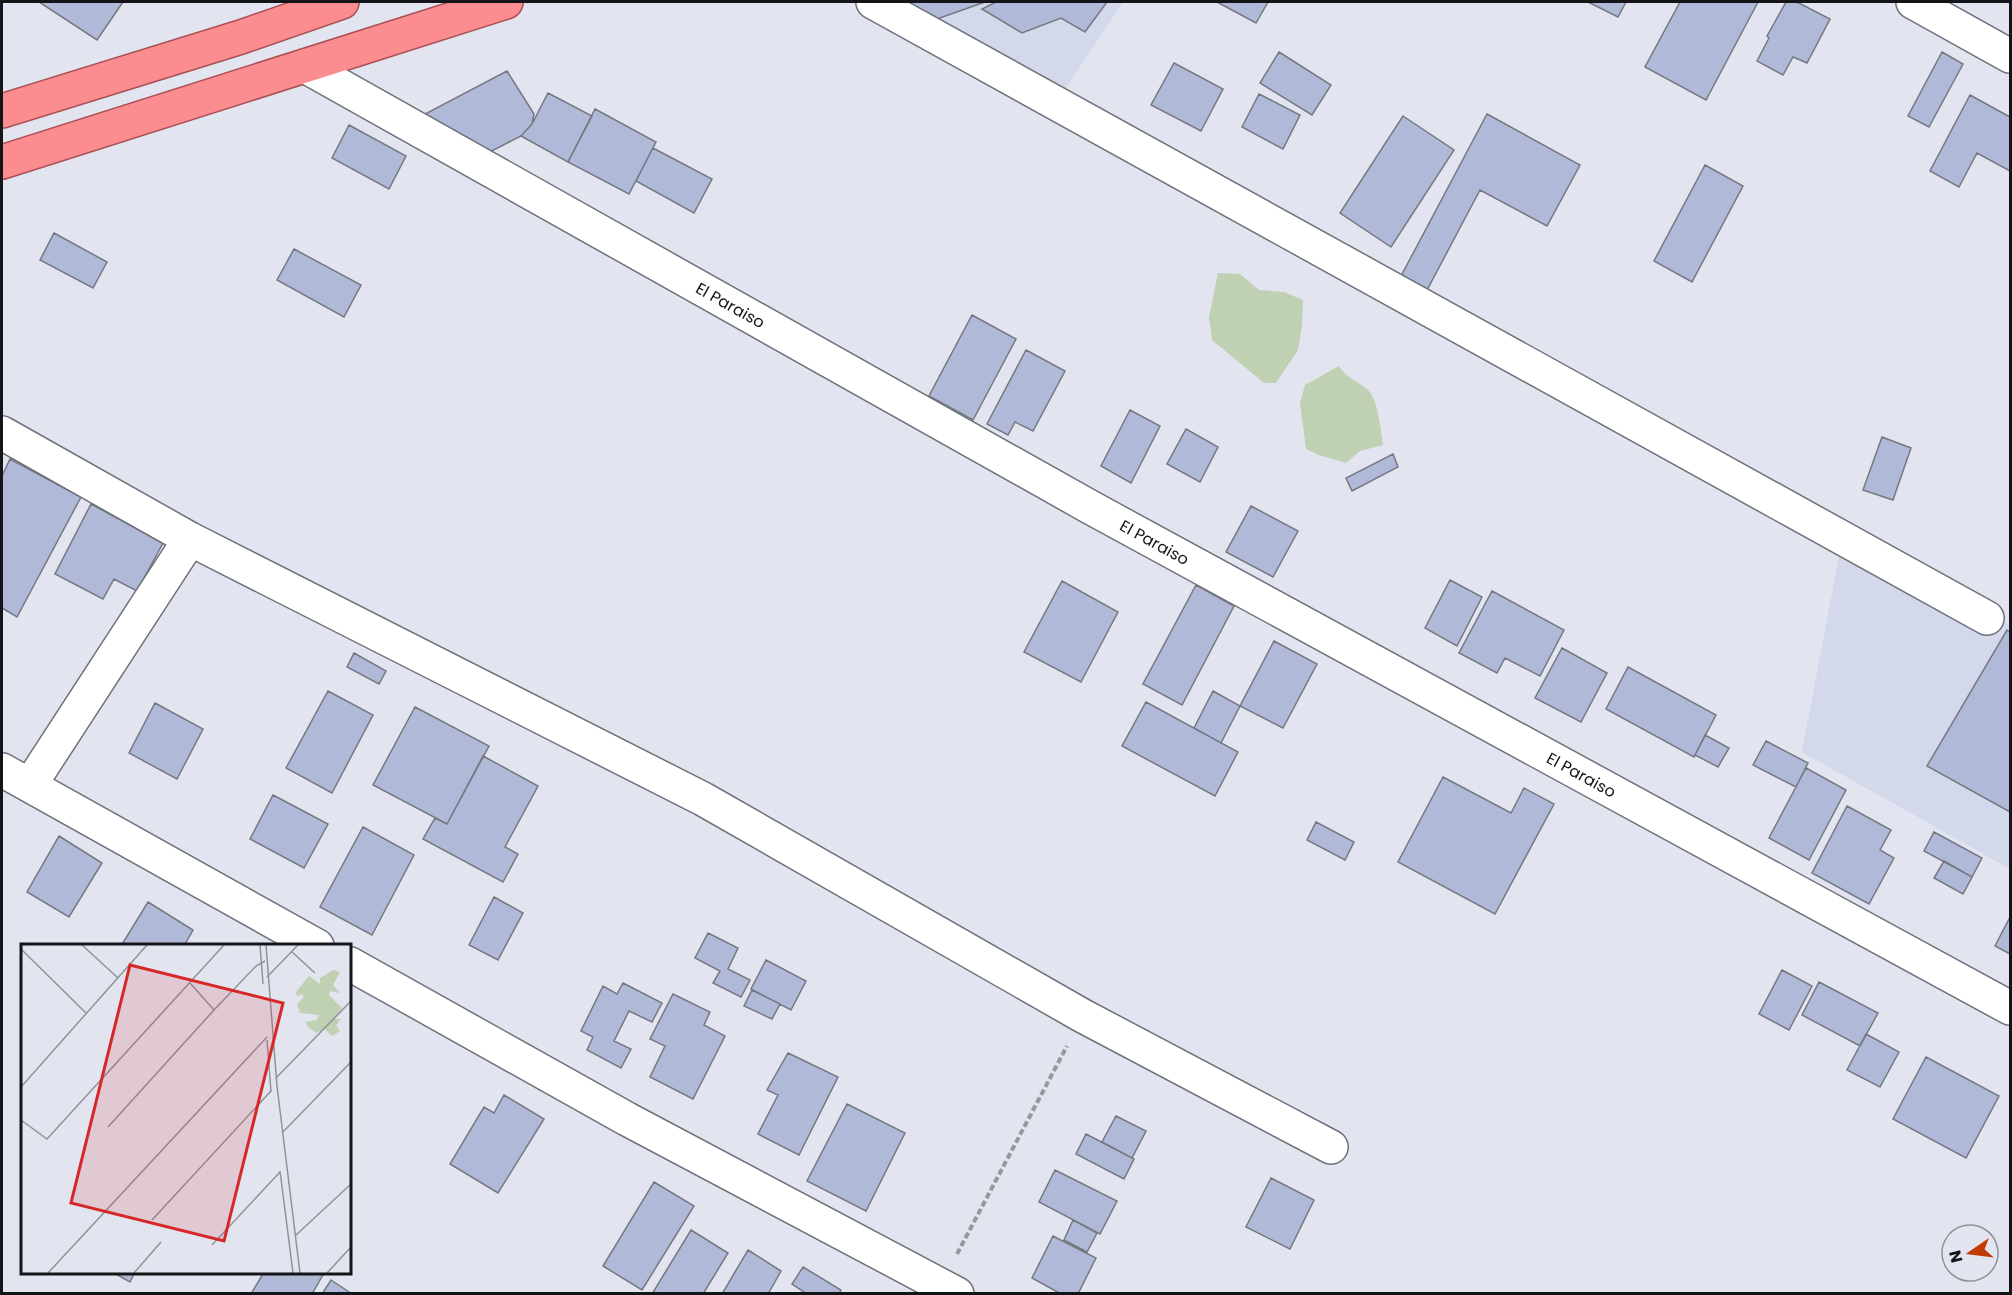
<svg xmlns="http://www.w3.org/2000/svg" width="2012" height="1295" font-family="Poppins,sans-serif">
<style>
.built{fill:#d3d9ea}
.green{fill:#bfd0b3}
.building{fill:#b0b9d7;stroke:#757881;stroke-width:1.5}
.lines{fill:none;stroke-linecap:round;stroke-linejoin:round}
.minor-casing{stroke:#6e717a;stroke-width:36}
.trunk-casing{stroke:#aa5054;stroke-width:36}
.path{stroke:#95979f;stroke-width:4;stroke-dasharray:6 3;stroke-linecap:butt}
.minor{stroke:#fff;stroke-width:33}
.trunk{stroke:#fb8c90;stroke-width:33}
.labels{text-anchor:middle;stroke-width:4.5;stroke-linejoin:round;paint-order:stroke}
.street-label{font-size:16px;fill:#141519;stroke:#e2e5f0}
.inset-road{fill:none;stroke:#90929a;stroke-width:1.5}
.view{fill:#d62828;fill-opacity:0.15;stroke:#d62828;stroke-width:3}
.inset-edge{fill:none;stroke:#141519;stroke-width:3}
</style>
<rect width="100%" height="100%" fill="#e2e5f0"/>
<!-- built -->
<path class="built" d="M 880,2 L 1123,2 L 1060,97 Z
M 1842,539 L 2010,625 L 2010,869 L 1802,752 Z"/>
<!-- green -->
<path class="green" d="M 1218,273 L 1240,274 L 1259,290 L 1284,292 L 1303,300 L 1302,326 L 1298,350 L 1276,383 L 1264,383 L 1212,340 L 1209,317 Z
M 1339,366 C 1346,378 1358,381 1368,390 C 1378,400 1381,431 1383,445 L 1360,451 L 1346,463 L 1319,455 L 1306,449 L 1300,403 L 1305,385 Z"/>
<!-- building -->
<path class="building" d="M 39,2 L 123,2 L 97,40 Z
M 884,2 L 985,2 L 923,24 Z
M 996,2 L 1107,2 L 1085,32 L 1061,18 L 1022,33 L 982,9 Z
M 1217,2 L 1268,2 L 1256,23 Z
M 1588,2 L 1626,2 L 1618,17 Z
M 1680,2 L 1758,2 L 1706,100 L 1645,67 Z
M 1786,2 L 1797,2 L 1830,19 L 1807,63 L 1793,57 L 1783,75 L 1757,61 L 1769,38 L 1767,36 Z
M 1279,52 L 1331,85 L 1312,115 L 1260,83 Z
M 1942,52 L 1963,64 L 1929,127 L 1908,116 Z
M 1174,63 L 1223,89 L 1201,131 L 1151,105 Z
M 507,71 L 534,114 L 532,124 L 521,136 L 486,154 L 425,114 Z
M 548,93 L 592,116 L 568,162 L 521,136 L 532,124 Z
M 1259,94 L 1300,115 L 1283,149 L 1242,127 Z
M 1970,95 L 2010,117 L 2010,171 L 1977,153 L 1959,187 L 1930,171 Z
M 595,109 L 656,142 L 629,194 L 568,162 Z
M 1487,114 L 1580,165 L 1547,226 L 1480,190 L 1426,292 L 1400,278 Z
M 1403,116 L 1454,150 L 1391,247 L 1340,213 Z
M 349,125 L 406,156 L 389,189 L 332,158 Z
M 653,148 L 712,179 L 694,213 L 636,181 Z
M 1705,165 L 1743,186 L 1692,282 L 1654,261 Z
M 54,233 L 107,262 L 93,288 L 40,260 Z
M 294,249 L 361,285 L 344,317 L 277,280 Z
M 972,315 L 1016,339 L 973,420 L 929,396 Z
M 1026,350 L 1065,371 L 1033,431 L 1015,422 L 1008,435 L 987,424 Z
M 1130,410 L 1160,426 L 1131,483 L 1101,466 Z
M 1186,429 L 1218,447 L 1200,482 L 1167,464 Z
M 1882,437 L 1911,448 L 1893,500 L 1863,490 Z
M 1393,454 L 1398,467 L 1352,491 L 1346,478 Z
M 10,459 L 81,497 L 17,617 L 2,608 L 2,476 Z
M 91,504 L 163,543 L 137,591 L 114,579 L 103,599 L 55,574 Z
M 1251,506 L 1298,531 L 1273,577 L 1226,552 Z
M 1450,580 L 1482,597 L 1457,646 L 1425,628 Z
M 1062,581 L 1118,612 L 1081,682 L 1024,652 Z
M 1196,585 L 1234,606 L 1182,705 L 1143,684 Z
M 1492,591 L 1564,630 L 1540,676 L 1505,658 L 1497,673 L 1459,653 Z
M 2007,630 L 2010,632 L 2010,812 L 1927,766 Z
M 1274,641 L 1317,664 L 1283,728 L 1240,706 Z
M 1562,648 L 1607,673 L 1581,722 L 1535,698 Z
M 354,653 L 386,671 L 379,684 L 347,667 Z
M 1628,667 L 1716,715 L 1694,757 L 1606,709 Z
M 328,691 L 373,715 L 332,793 L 286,768 Z
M 1213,691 L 1240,706 L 1221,743 L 1194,728 Z
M 1146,702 L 1238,752 L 1215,796 L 1122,746 Z
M 155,703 L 203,729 L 177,779 L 129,753 Z
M 415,707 L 489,746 L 447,824 L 373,785 Z
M 1705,735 L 1729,748 L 1718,767 L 1695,755 Z
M 1766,741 L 1808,763 L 1796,787 L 1753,765 Z
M 483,756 L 538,786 L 505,847 L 518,854 L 503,882 L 423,839 L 435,818 L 447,824 Z
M 1806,768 L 1846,790 L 1809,860 L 1769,838 Z
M 1443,777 L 1511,813 L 1524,788 L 1554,804 L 1495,914 L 1398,862 Z
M 273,795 L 328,824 L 304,868 L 250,839 Z
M 1847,806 L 1891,830 L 1880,850 L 1894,858 L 1869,904 L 1812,873 Z
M 1316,822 L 1354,842 L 1345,860 L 1307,840 Z
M 363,827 L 414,855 L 372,935 L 320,907 Z
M 1934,832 L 1982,858 L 1972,877 L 1924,851 Z
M 59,836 L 102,863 L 69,917 L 27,892 Z
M 1944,861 L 1972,877 L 1963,894 L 1934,878 Z
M 494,897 L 523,913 L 498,960 L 469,945 Z
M 148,902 L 193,930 L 184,946 L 121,946 Z
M 2010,917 L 2010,954 L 1995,946 Z
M 708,933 L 738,948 L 728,969 L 750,980 L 741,997 L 713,983 L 720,971 L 695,958 Z
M 766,960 L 806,981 L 791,1010 L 751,989 Z
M 1782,970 L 1812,986 L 1789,1030 L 1759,1014 Z
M 1819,982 L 1878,1013 L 1860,1046 L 1802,1015 Z
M 623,983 L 662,1003 L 652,1022 L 629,1011 L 614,1041 L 631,1049 L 621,1068 L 587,1050 L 593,1037 L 581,1031 L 603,986 L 617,994 Z
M 752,990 L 780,1004 L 772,1019 L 744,1006 Z
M 673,994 L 710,1012 L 704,1025 L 725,1036 L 693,1099 L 650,1077 L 665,1046 L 650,1039 Z
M 1866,1034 L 1899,1052 L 1880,1087 L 1847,1070 Z
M 788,1053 L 838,1077 L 799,1155 L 758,1134 L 778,1095 L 767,1090 Z
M 1926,1057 L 1999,1096 L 1966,1158 L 1893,1119 Z
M 504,1095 L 544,1119 L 498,1193 L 450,1164 L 484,1107 L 494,1113 Z
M 847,1104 L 905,1133 L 866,1211 L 807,1181 Z
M 1116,1116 L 1146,1131 L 1132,1158 L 1102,1142 Z
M 1086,1134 L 1134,1159 L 1124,1179 L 1076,1154 Z
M 1055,1170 L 1117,1201 L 1100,1234 L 1039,1202 Z
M 1271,1178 L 1314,1200 L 1290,1249 L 1246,1227 Z
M 654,1182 L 694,1206 L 642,1290 L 603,1266 Z
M 1073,1220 L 1097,1233 L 1087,1252 L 1064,1240 Z
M 691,1230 L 728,1253 L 703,1294 L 652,1294 Z
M 1053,1236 L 1096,1258 L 1078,1294 L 1061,1294 L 1032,1278 Z
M 748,1250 L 781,1271 L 768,1294 L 722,1294 Z
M 803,1267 L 841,1290 L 839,1294 L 807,1294 L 792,1284 Z
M 112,1272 L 135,1272 L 130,1282 Z
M 264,1272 L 323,1272 L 324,1273 L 312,1294 L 251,1294 Z
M 331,1280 L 352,1294 L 322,1294 Z"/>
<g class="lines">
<!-- minor casing -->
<g class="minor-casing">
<g id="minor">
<path d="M 873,2 L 1987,618"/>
<path d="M 1913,2 L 2010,56"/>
<path id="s1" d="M 305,66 L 1090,507 L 2010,1008"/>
<path d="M 2,433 L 190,539 L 703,799 L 1083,1016 L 1331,1147"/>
<path d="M 2,770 L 317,946"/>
<path d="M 30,785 L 190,539"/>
<path d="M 350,964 L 627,1119 L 957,1294"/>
</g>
</g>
<!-- trunk casing -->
<g class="trunk-casing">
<path id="trunk" d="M 2,111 L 241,37 L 342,2
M 2,162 L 506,2"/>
</g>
<!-- path -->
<path class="path" d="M 957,1254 L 1067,1046"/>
<!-- minor -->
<use href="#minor" class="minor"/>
<!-- trunk -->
<use href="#trunk" class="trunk"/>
</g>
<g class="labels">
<!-- street labels -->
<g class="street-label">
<text dy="6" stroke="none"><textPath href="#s1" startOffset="488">El Paraiso</textPath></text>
<text dy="6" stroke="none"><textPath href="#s1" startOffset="974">El Paraiso</textPath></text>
<text dy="6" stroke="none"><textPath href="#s1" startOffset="1460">El Paraiso</textPath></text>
</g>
</g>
<!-- overview -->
<g transform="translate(21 944)">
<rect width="330" height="330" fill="#e2e5f0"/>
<path d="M 312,26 L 319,28 L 312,41 L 319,49 L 309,47 L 308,51 L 321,64 L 314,75 L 320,75 L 315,81 L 319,87 L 311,92 L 304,85 L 295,89 L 287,83 L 284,78 L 296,76 L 298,71 L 279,69 L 276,60 L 283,53 L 280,50 L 276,53 L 275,48 L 288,32 L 299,40 L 299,34 Z" fill="#bfd0b3"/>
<path class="inset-road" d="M 61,1 L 97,34M 239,1 L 242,40M 245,1 L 256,142 L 279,329M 0,5 L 66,70M 271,8 L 294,29M 246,33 L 277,1M 169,39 L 193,66M 246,96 L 250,148M 255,134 L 330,57M 0,143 L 126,1M 0,176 L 26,195 L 203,1M 87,183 L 193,66 L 235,22 L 244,17M 261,189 L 330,118M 259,227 L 272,329M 131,276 L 250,147M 274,292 L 330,240M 191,301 L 259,228M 27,329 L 246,93M 113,329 L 140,298M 306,329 L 330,303"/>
<path class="view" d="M 109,21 L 262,59 L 203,297 L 50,259 Z"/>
<rect width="330" height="330" class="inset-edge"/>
</g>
<!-- border -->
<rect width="2012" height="1295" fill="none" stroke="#141519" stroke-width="6"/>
<!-- north arrow -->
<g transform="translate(1970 1253) rotate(256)"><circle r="28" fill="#e2e5f0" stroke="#90929a" stroke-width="1.5"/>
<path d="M0-4.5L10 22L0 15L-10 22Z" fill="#c23b00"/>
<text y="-9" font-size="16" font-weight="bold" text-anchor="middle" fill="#141519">N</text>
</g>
</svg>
